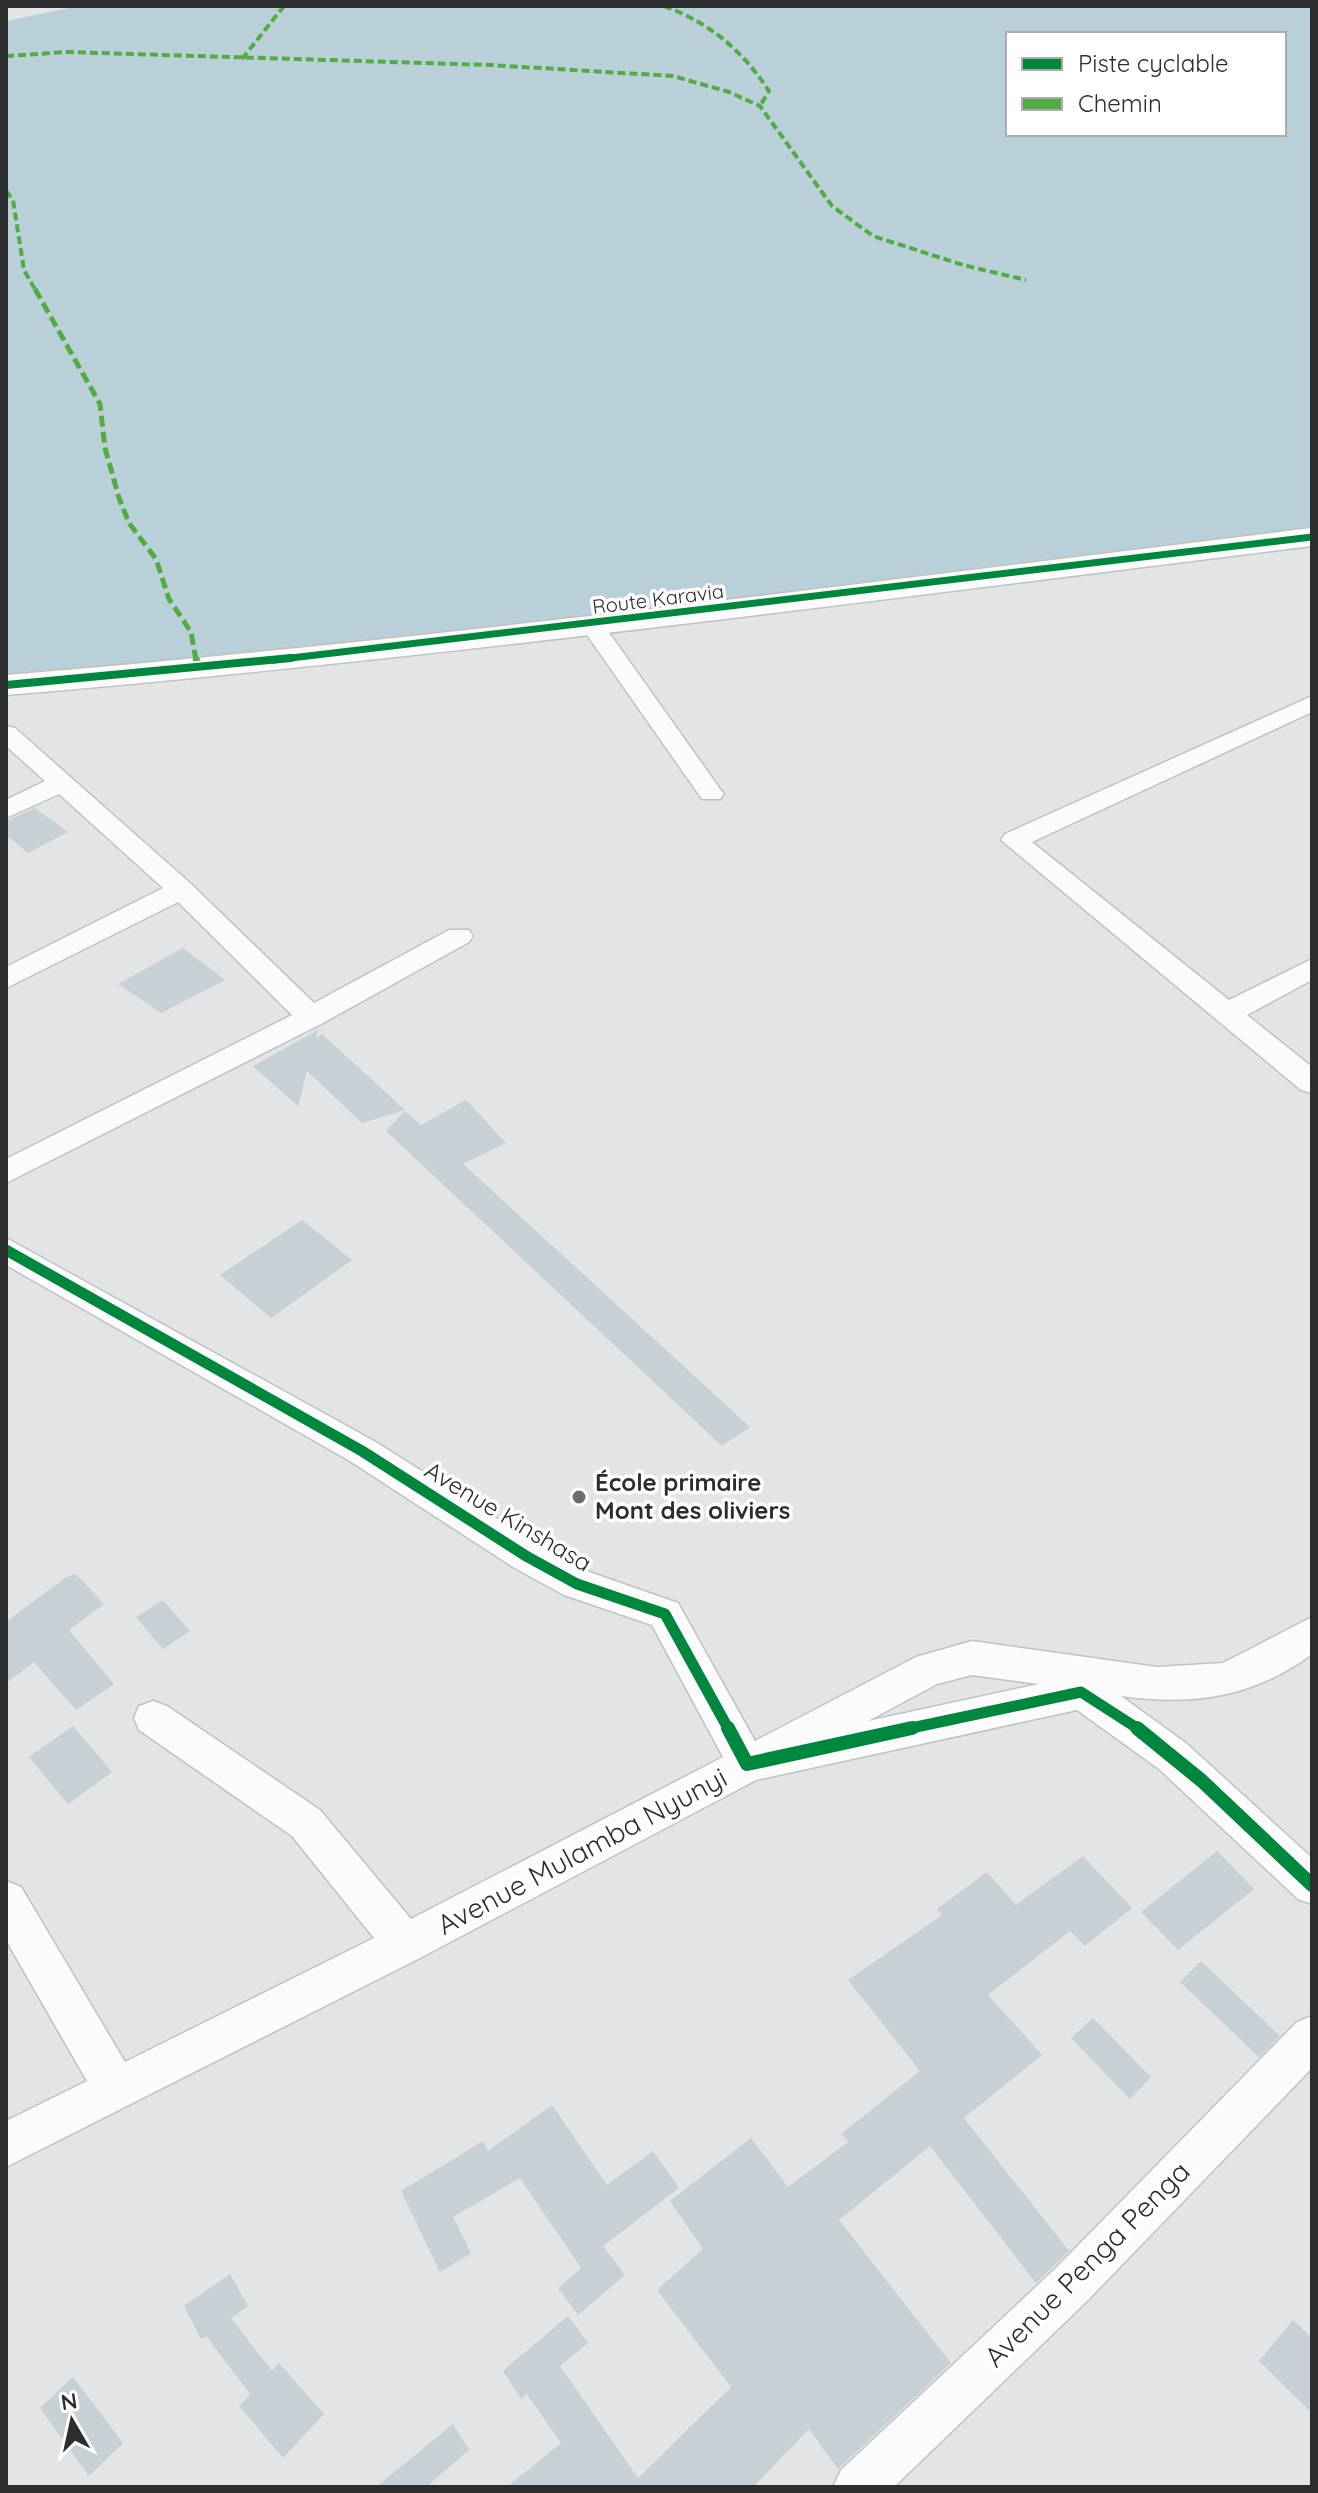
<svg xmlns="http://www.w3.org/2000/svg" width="1318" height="2493" font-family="Quicksand,sans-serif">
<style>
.green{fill:#bad0d8;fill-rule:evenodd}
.building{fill:#c7d0d5}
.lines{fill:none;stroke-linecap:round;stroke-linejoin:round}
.street-casing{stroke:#c0c2c2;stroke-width:3}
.secondary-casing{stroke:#c0c2c2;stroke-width:3}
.street{fill:#fbfbfb;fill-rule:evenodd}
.secondary{fill:#fbfbfb;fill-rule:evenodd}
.quiet-far2{stroke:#54ab44;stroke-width:4;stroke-dasharray:8 4;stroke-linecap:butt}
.quiet-far1{stroke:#54ab44;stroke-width:5;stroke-dasharray:11 5;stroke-linecap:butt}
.quiet{stroke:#54ab44;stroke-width:7;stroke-dasharray:13 7;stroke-linecap:butt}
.cycleway-far3-casing{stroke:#fff;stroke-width:10}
.cycleway-far2-casing{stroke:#fff;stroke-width:12}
.cycleway-far1-casing{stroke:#fff;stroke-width:16}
.cycleway-casing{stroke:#fff;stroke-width:19}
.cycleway-far3{stroke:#00873e;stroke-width:7}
.cycleway-far2{stroke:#00873e;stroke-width:8}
.cycleway-far1{stroke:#00873e;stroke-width:11}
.cycleway{stroke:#00873e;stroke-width:14}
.poi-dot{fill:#6c6d6e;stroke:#fff;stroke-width:3}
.labels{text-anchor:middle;stroke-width:7;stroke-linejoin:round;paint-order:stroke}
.far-street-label{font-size:20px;fill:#2c2d2e;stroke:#fff}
.poi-label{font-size:24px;font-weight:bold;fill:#2c2d2e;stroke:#fff;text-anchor:start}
.street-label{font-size:24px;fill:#2c2d2e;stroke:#fff}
.near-street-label{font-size:28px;fill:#2c2d2e;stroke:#fff}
</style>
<rect width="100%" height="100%" fill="#e2e4e5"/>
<!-- green -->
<path class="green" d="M 79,6 L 1312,6 L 1312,532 L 233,659 L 6,677 L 6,21 ZM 1008,34 L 1284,34 L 1284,134 L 1008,134 Z"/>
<!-- building -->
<path class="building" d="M 35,808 L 68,832 L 28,853 L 6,835 L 6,821 Z
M 183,948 L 225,980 L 161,1013 L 118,984 Z
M 318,1030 L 316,1038 L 322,1034 L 405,1110 L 362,1123 L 307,1071 L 298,1106 L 253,1066 Z
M 466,1100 L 506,1143 L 463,1164 L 750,1427 L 722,1446 L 386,1131 L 405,1111 L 421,1125 Z
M 302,1220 L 352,1260 L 271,1318 L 220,1275 Z
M 76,1574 L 104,1604 L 69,1630 L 114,1684 L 76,1710 L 34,1662 L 6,1683 L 6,1622 L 65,1578 Z
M 163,1600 L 190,1631 L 163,1649 L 136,1617 Z
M 73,1726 L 112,1772 L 68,1804 L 29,1757 Z
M 1217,1851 L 1254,1889 L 1178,1950 L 1141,1912 Z
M 1083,1856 L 1132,1908 L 1085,1946 L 1070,1931 L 988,1995 L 1042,2055 L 964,2118 L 1069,2251 L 1036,2283 L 930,2146 L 839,2220 L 951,2363 L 838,2469 L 809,2429 L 753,2487 L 507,2487 L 561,2443 L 527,2394 L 521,2399 L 503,2371 L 568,2316 L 588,2343 L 560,2366 L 638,2478 L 731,2387 L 657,2290 L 703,2249 L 670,2201 L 751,2138 L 788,2187 L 848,2142 L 841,2134 L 920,2071 L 848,1980 L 942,1915 L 937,1909 L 987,1872 L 1016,1905 Z
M 1201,1961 L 1280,2036 L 1259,2057 L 1180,1982 Z
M 1093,2018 L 1151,2077 L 1130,2099 L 1071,2038 Z
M 552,2105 L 607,2185 L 653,2151 L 679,2188 L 603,2246 L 625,2275 L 578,2315 L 558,2288 L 581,2268 L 520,2178 L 453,2217 L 471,2253 L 440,2272 L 401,2191 L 483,2141 L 488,2151 Z
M 230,2274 L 248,2306 L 231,2318 L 272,2371 L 279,2363 L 324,2414 L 283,2458 L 239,2406 L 250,2394 L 206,2336 L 201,2339 L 184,2306 Z
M 1293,2320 L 1312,2338 L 1312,2413 L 1259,2361 Z
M 73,2377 L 123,2443 L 89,2476 L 40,2408 Z
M 453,2424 L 469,2450 L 426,2487 L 376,2487 Z"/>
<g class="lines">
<!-- street casing -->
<g class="street-casing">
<path id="street" d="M 592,618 L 600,620 L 720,789 L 724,794 L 720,799 L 702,799 L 580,625 Z
M 1312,696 L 1312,712 L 1032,842 L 1229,1000 L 1312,959 L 1312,980 L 1247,1015 L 1312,1067 L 1312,1093 L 1301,1090 L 1001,840 L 1005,834 Z
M 6,726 L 15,728 L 191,884 L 314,1003 L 449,930 L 469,930 L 473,936 L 469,942 L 321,1024 L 6,1183 L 6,1159 L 292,1015 L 178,902 L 6,988 L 6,967 L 163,888 L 59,794 L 6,818 L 6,800 L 45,781 L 6,746 Z
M 6,1238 L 374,1441 L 539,1545 L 589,1572 L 678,1603 L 755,1741 L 916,1657 L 972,1641 L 1157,1667 L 1223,1663 L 1312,1617 L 1312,1654 C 1253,1698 1192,1706 1121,1696 L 1187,1744 L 1312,1858 L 1312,1904 L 1298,1899 L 1159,1769 L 1077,1710 L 756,1780 L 420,1958 L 6,2167 L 6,2121 L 87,2081 L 6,1940 L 6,1881 L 21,1887 L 125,2062 L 374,1938 L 292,1836 L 139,1730 L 134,1718 L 139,1706 L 153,1701 L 167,1706 L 320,1810 L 411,1919 L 723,1757 L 652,1625 L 564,1595 L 513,1567 L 350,1461 L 6,1265 ZM 972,1675 L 1039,1684 L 868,1721 L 937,1684 Z
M 1312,2016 L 1312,2068 L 1088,2300 L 894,2487 L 833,2487 L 841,2470 L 1056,2268 L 1297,2022 Z"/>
</g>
<!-- secondary casing -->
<g class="secondary-casing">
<path id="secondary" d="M 1312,528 L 1312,546 C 877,600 443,658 6,695 L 6,675 C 443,639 877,581 1312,528 Z"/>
</g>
<!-- street -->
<use href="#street" class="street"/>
<!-- secondary -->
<use href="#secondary" class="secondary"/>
<!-- quiet-far2 -->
<path class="quiet-far2" d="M 664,6 C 710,23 742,50 769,91 L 760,106
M 6,56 L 67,52 L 490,65 L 673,76 L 729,92 L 760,106 L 832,206 L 873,236 L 963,265 L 1026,280
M 242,59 L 284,6
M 6,191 L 13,200 L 24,270 L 36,291"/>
<!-- quiet-far1 -->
<path class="quiet-far1" d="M 35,289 L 100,404 L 105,448 L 119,498 L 129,523 L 156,559 L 169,599 L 191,632 L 196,660"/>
<!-- quiet -->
<path class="quiet" d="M 196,658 L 198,669"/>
<!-- cycleway-far3 casing -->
<g class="cycleway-far3-casing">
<path id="cycleway-far3" d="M 274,660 L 1312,537"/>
</g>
<!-- cycleway-far2 casing -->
<g class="cycleway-far2-casing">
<path id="cycleway-far2" d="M 6,685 L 291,658"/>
</g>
<!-- cycleway-far1 casing -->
<g class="cycleway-far1-casing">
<path id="cycleway-far1" d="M 6,1250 L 362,1451 L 526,1556 L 577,1584 L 665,1614 L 729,1730
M 902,1730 L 1081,1692 L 1140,1730"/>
</g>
<!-- cycleway casing -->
<g class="cycleway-casing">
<path id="cycleway" d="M 728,1728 L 747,1764 L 912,1728
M 1137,1728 L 1202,1781 L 1312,1885"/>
</g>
<!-- cycleway-far3 -->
<use href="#cycleway-far3" class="cycleway-far3"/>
<!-- cycleway-far2 -->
<use href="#cycleway-far2" class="cycleway-far2"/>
<!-- cycleway-far1 -->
<use href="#cycleway-far1" class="cycleway-far1"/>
<!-- cycleway -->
<use href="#cycleway" class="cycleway"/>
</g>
<!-- markers -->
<circle class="poi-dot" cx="579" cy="1497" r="8"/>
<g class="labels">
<!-- far-street labels -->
<g class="far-street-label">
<text transform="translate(658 599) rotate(-7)" y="7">Route Karavia</text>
</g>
<!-- poi labels -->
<g class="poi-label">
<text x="595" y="1491">École primaire<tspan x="595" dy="28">Mont des oliviers</tspan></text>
</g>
<!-- street labels -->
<g class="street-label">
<text transform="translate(508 1517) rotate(31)" y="8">Avenue Kinshasa</text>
</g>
<!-- near-street labels -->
<g class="near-street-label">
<text transform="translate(582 1851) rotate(-28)" y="10">Avenue Mulamba Nyunyi</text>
<text transform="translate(1087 2264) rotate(-45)" y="10">Avenue Penga Penga</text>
</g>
</g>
<!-- border -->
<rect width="1318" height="2493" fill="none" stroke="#2c2d2e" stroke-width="16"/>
<!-- legend -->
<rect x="1006" y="32" width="280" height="104" fill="#ffffff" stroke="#ababab" stroke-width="2"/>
<rect x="1022" y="58" width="40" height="12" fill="#00873e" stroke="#ababab" stroke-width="2"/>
<text x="1078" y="72" font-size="24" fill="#2c2d2e">Piste cyclable</text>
<rect x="1022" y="98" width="40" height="12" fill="#54ab44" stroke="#ababab" stroke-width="2"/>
<text x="1078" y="112" font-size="24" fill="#2c2d2e">Chemin</text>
<!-- north arrow -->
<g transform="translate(72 2421) rotate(351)" stroke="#ffffff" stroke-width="6" paint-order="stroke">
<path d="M0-6L14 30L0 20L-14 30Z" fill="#2c2d2e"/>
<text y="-12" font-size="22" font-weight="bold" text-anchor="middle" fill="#2c2d2e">N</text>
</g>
</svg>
